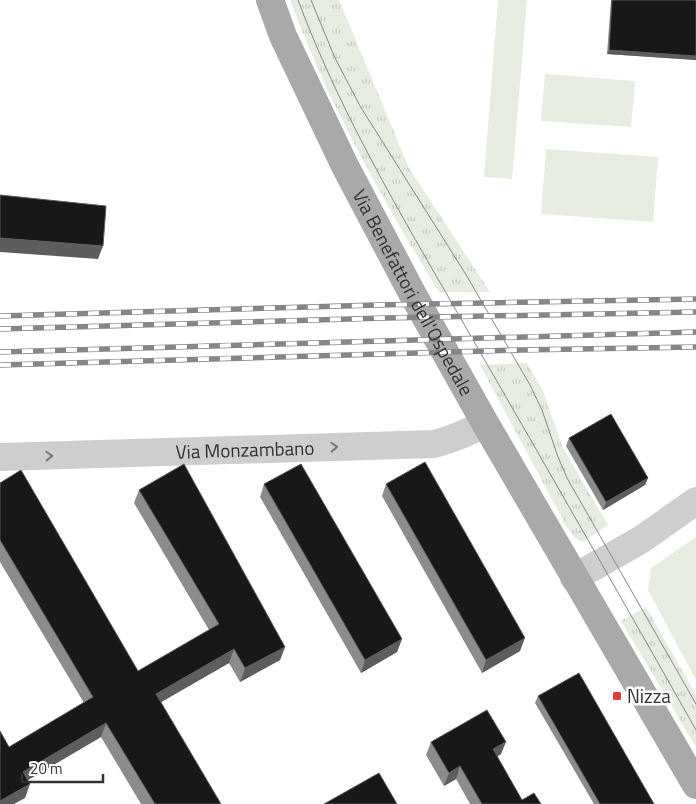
<svg xmlns="http://www.w3.org/2000/svg" width="696" height="804" font-family="'Titillium Web',sans-serif">
<style>
.grass{fill:url(#grass-tufts)}
.green{fill:#e6ede0}
.lines{fill:none;stroke-linecap:round;stroke-linejoin:round}
.minor{stroke:#cecece;stroke-width:28}
.major{stroke:#a9a9a9;stroke-width:28}
.tram{stroke:#868686;stroke-width:1}
.rail-casing{stroke:#868686;stroke-width:5.5}
.rail{stroke:#fff;stroke-width:4;stroke-dasharray:11;stroke-linecap:butt}
.wall{fill:#8c8c8c}
.shaded-wall{fill:#5d5d5d}
.building{fill:#181818;stroke:#5d5d5d}
.oneway{stroke:#787878}
.poi-dot{fill:#e23a3b;stroke:#fff;stroke-width:2}
.labels{text-anchor:middle;stroke-width:5;stroke-linejoin:round;paint-order:stroke}
.street-label{font-size:19px;fill:#313131;stroke:#fff}
.poi-label{font-size:19px;fill:#313131;stroke:#fff;text-anchor:start}
</style>
<defs>
<pattern id="grass-tufts" width="24" height="20" patternUnits="userSpaceOnUse" patternTransform="scale(1.25)"><rect width="24" height="20" fill="#e6ede0"/><path d="M3 7l-1-3M5 7V3M7 7l1-3M15 17l-1-3M17 17v-4M19 17l1-3" fill="none" stroke="#c6ccc1"/></pattern>
</defs>
<rect width="100%" height="100%" fill="#fff"/>
<!-- grass -->
<path class="grass" d="M 290,0 L 339,0 L 409,168 L 490,292 L 439,292 C 382,199 328,103 290,0 Z
M 527,363 L 543,391 L 563,448 L 608,525 L 583,542 L 575,538 L 568,529 L 480,365 Z
M 646,607 L 696,695 L 696,747 L 621,621 Z"/>
<!-- green -->
<path class="green" d="M 498,0 L 527,0 L 512,179 L 484,177 Z
M 545,74 L 635,81 L 631,127 L 541,121 Z
M 546,149 L 658,157 L 653,222 L 541,214 Z
M 696,537 L 696,680 L 648,590 L 651,568 Z"/>
<g class="lines">
<!-- minor -->
<g class="minor">
<path id="s1" d="M 0,457 L 434,444 C 453,439 468,433 485,423"/>
<path d="M 574,578 L 642,539 L 696,501"/>
</g>
<!-- major -->
<path class="major" id="s2" d="M 270,0 L 283,36 L 345,166 L 412,293 L 485,423 L 696,785"/>
<!-- tram -->
<path class="tram" d="M 298,0 C 343,121 412,233 476,345 C 550,473 623,601 696,730
M 311,0 L 335,58 L 360,106 L 465,273 L 530,385 L 542,410 L 558,457 L 567,478 L 696,704"/>
<!-- rail casing -->
<g class="rail-casing">
<path id="rail" d="M 0,316 L 377,305 L 696,299
M 0,329 L 385,318 L 696,312
M 0,352 L 696,332
M 0,365 L 521,350 L 696,347"/>
</g>
<!-- rail -->
<use href="#rail" class="rail"/>
</g>
<!-- wall -->
<path class="wall" d="M 611,0 L 696,0 L 696,60 L 607,54 Z
M 569,438 L 648,478 L 645,485 L 603,510 L 566,446 Z
M 0,483 L 138,671 L 209,630 L 134,503 L 139,490 L 285,647 L 280,660 L 240,682 L 229,663 L 161,702 L 221,804 L 141,804 L 101,737 L 27,780 L 25,798 L 9,747 L 84,703 L 0,562 Z
M 264,484 L 402,639 L 397,652 L 361,673 L 260,497 Z
M 386,484 L 520,651 L 482,673 L 382,496 Z
M 538,696 L 654,804 L 594,804 L 535,703 Z
M 431,742 L 501,754 L 497,757 L 522,800 L 541,804 L 470,804 L 456,779 L 444,786 L 426,755 Z"/>
<!-- shaded-wall -->
<path class="shaded-wall" d="M 609,50 L 696,56 L 696,60 L 607,54 Z
M 0,238 L 103,246 L 98,259 L 0,252 Z
M 648,478 L 645,485 L 603,510 L 606,502 Z
M 525,638 L 520,651 L 482,673 L 486,660 Z
M 402,639 L 397,652 L 361,673 L 365,660 Z
M 285,647 L 280,660 L 240,682 L 245,668 Z
M 234,649 L 229,663 L 151,708 L 156,694 Z
M 106,723 L 101,737 L 18,786 L 23,772 Z
M 506,742 L 501,754 L 488,762 L 493,749 Z
M 460,766 L 456,779 L 444,786 L 449,773 Z
M 30,784 L 25,798 L 14,804 L 0,804 L 0,801 Z"/>
<!-- building -->
<path class="building" d="M 612,0 L 696,0 L 696,56 L 609,50 Z
M 0,195 L 106,206 L 103,246 L 0,238 Z
M 611,414 L 648,478 L 606,502 L 569,438 Z
M 425,462 L 525,638 L 486,660 L 386,484 Z
M 184,464 L 285,647 L 245,668 L 234,649 L 156,694 L 221,804 L 155,804 L 106,723 L 23,772 L 30,784 L 0,801 L 0,731 L 9,747 L 93,697 L 0,540 L 0,483 L 21,470 L 138,671 L 219,624 L 139,490 Z
M 301,464 L 402,639 L 365,660 L 264,484 Z
M 579,673 L 654,804 L 600,804 L 538,696 Z
M 487,710 L 506,742 L 493,749 L 522,800 L 534,793 L 541,804 L 482,804 L 460,766 L 449,773 L 431,742 Z
M 379,773 L 397,804 L 324,804 Z"/>
<!-- one-way arrows -->
<defs><path id="oneway-chevron" d="M-2-3.5L2.5 0L-2 3.5" fill="none" stroke-width="1.6" stroke-linecap="round" stroke-linejoin="round" transform="scale(1.25)"/></defs>
<g class="oneway">
<use href="#oneway-chevron" transform="translate(334 447) rotate(-2)"/>
<use href="#oneway-chevron" transform="translate(49 456) rotate(-2)"/>
</g>
<!-- markers -->
<rect class="poi-dot" x="612" y="691" width="10" height="10" rx="2.5"/>
<g class="labels">
<!-- street labels -->
<g class="street-label">
<text dy="7" stroke="none"><textPath href="#s2" startOffset="326">Via Benefattori dell'Ospedale</textPath></text>
<text dy="7" stroke="none"><textPath href="#s1" startOffset="245">Via Monzambano</textPath></text>
</g>
<!-- poi labels -->
<g class="poi-label">
<text x="627" y="703">Nizza</text>
</g>
</g>
<!-- scale -->
<path d="M22 774v8h81v-8" fill="none" stroke="#313131" stroke-width="2.5"/>
<text x="30" y="774" font-size="15" fill="#313131" stroke="#ffffff" stroke-width="4" paint-order="stroke">20 m</text>
</svg>
